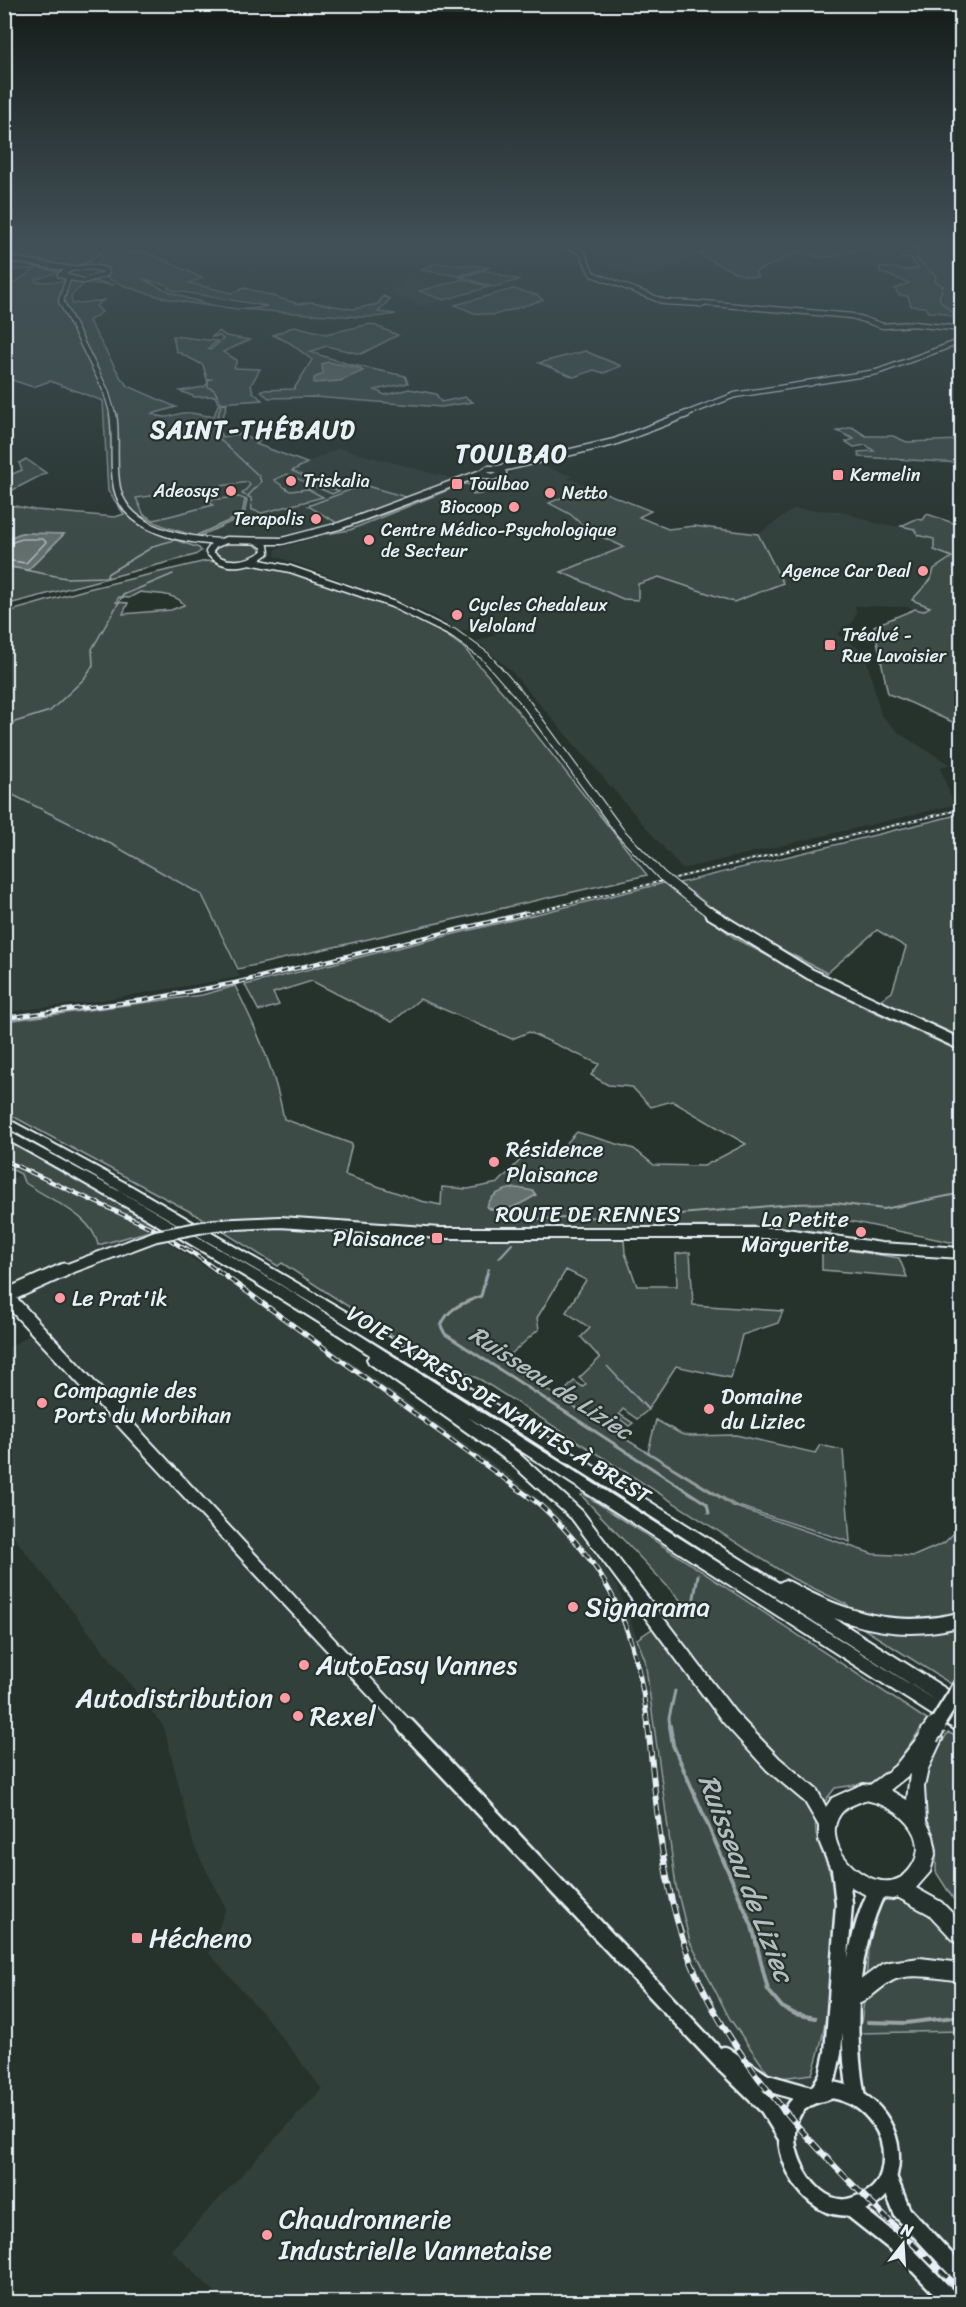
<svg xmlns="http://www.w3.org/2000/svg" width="966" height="2307" font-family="Sriracha,sans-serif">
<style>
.built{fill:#333f3a}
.green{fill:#3e4b47;stroke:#939ea0;stroke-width:1.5;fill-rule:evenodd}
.water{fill:#636f6d;stroke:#98a3a5;stroke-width:1.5}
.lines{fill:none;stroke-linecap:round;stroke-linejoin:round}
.shore{stroke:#b3bdc0;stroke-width:1.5}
.stream-far3{stroke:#98a3a5;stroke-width:1.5}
.stream-far2{stroke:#98a3a5;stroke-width:2}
.stream-far1{stroke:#98a3a5;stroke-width:3}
.stream{stroke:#98a3a5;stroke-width:4}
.secondary-far5-casing{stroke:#e8f1f8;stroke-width:7}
.secondary-far4-casing{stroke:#e8f1f8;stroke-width:9}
.secondary-far3-casing{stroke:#e8f1f8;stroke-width:10}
.secondary-far2-casing{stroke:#e8f1f8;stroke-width:14}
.secondary-far1-casing{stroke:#e8f1f8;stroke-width:17}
.secondary-casing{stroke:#e8f1f8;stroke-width:21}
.trunk-casing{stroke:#e8f1f8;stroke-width:4}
.secondary-far5{stroke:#26332d;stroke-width:4.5}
.secondary-far4{stroke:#26332d;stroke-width:6}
.secondary-far3{stroke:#26332d;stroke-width:8}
.secondary-far2{stroke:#26332d;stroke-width:10}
.secondary-far1{stroke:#26332d;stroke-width:13}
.secondary{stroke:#26332d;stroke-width:16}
.trunk{fill:#26332d;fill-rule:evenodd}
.rail-far3-casing{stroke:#e8f1f8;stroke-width:2}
.rail-far2-casing{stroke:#e8f1f8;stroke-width:4.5}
.rail-far1-casing{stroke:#e8f1f8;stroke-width:5}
.rail-casing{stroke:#e8f1f8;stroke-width:6}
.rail-far3{stroke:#26332d;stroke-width:1.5;stroke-dasharray:3;stroke-linecap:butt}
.rail-far2{stroke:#26332d;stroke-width:2;stroke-dasharray:7;stroke-linecap:butt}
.rail-far1{stroke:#26332d;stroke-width:3;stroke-dasharray:8;stroke-linecap:butt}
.rail{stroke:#26332d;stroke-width:4;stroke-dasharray:10;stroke-linecap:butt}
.secondary-bridge-far1-casing{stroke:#e8f1f8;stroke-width:10;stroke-linecap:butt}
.secondary-bridge-casing{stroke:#e8f1f8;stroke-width:14;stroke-linecap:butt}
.trunk-bridge-far1-casing{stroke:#e8f1f8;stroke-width:19;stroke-linecap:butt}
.trunk-bridge-casing{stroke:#e8f1f8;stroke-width:23;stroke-linecap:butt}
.secondary-bridge-far1{stroke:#26332d;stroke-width:8}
.secondary-bridge{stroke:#26332d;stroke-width:10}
.trunk-bridge-far1{stroke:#26332d;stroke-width:14}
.trunk-bridge{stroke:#26332d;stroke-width:19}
.poi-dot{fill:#ff9aa2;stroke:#26332d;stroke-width:2}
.labels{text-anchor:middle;stroke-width:4.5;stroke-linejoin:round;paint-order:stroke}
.far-poi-label{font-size:18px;fill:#e8f1f8;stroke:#26332d;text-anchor:start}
.poi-label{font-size:22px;fill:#e8f1f8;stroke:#26332d;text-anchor:start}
.street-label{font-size:22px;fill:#e8f1f8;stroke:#26332d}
.far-district-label{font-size:24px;font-weight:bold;letter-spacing:1.5px;fill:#e8f1f8;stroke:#26332d}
.water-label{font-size:24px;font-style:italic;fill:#b3bdc0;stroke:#26332d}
.near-poi-label{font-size:27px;fill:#e8f1f8;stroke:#26332d;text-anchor:start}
.near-water-label{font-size:28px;font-style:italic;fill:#b3bdc0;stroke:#26332d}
</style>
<rect width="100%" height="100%" fill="#26332d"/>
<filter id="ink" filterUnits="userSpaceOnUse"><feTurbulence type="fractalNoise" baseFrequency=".0167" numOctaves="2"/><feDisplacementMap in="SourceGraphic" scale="12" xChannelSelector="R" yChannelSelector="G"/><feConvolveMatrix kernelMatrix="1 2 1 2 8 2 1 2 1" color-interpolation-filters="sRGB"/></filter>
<g filter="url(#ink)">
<!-- built -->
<path class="built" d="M 647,252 L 674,254 L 691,258 L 670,269 L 642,278 L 606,267 L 621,259 L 631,261 Z
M 410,276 L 432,286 L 414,291 L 442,301 L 421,306 L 395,296 L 393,290 Z
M 339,448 L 461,481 L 482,477 L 502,479 L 521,467 L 535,463 L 572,476 L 568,478 L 588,486 L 549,503 L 570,514 L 589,531 L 625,547 L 561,573 L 623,599 L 637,600 L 638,584 L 659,577 L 734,602 L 782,582 L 758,534 L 794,509 L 840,511 L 876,523 L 914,529 L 918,535 L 934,539 L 953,557 L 934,569 L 931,579 L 913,599 L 930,606 L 923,611 L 909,607 L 855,606 L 856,614 L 852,623 L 837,634 L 865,653 L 881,715 L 900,734 L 949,764 L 940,768 L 954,805 L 682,869 L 511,671 L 477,641 L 496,635 L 482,625 L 460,632 L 432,615 L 407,605 L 275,556 L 276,549 L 321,536 L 318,534 L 357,523 L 415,499 L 363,485 L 309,506 L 340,524 L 277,539 L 252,535 L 213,539 L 198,537 L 244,516 L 240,497 L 209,500 L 213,505 L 154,520 L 144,515 L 135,498 L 249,482 L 252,503 L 266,483 L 287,474 L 332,494 L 291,470 Z
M 4,791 L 113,845 L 202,895 L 240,977 L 84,1003 L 5,1012 Z
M 21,1174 L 24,1182 L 75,1215 L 96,1232 L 99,1245 L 161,1228 L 175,1237 L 165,1241 L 340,1354 L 513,1478 L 577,1529 L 618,1588 L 645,1660 L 656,1749 L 690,1942 L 730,2019 L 772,2079 L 812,2074 L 861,2081 L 859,2033 L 961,2031 L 961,2302 L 225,2302 L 171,2250 L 322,2089 L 265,2016 L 209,1953 L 226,1908 L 194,1846 L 164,1727 L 5,1526 L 5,1350 L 42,1327 L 26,1308 L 22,1296 L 13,1286 L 5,1289 L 5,1182 Z"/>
<!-- green -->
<path class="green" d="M 4,242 L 113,242 L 91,261 L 72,267 L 5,256 Z
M 691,242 L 868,242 L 869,248 L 822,258 L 799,252 L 755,272 L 758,277 C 736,277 720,264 699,254 L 712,247 Z
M 912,242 L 961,242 L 961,328 L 958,328 L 955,318 L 940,312 L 928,312 L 925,307 L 911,306 L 908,296 L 899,295 L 895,289 L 909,283 L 880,272 L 880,267 L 911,270 L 918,268 L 910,258 L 901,259 L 900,254 L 916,251 L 911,248 L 921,246 Z
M 112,246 L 122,250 L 121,252 L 147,252 L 202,278 L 189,283 L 232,293 L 245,288 L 299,304 L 311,302 L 353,309 L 378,304 L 383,296 L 390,299 L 378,312 L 396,314 C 368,320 338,315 309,314 C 242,309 169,308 107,278 L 110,271 L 96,265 ZM 143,279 L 168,285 L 168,288 L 176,291 L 267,306 C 232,317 174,296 143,279 Z
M 5,260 L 58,272 L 35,280 L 36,282 L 94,281 L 115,285 L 84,283 L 71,296 L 72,304 L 104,300 L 96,306 L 102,312 L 89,321 L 121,378 L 128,386 L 176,407 L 152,414 C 171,422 175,411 190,413 C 199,414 205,416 214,416 L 218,405 L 227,404 L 219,430 L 222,437 L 240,434 L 259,442 L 256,444 L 307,463 L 292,471 L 339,491 L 332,494 L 287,474 L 274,480 L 290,491 L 308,489 L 323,497 L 262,513 L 252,510 L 251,498 L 242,494 L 250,485 L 248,482 L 136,498 L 144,515 L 154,520 L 213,505 L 208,500 L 239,497 L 247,500 L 244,516 L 198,537 L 166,527 L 141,516 L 132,518 L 161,535 L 199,548 L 201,551 L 195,555 L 5,605 L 4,566 L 28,570 L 64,534 L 21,533 L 5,540 L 5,504 L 35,510 L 115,517 L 124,514 L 108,491 L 103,401 L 50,381 L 33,387 L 9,379 L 5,382 L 5,286 L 11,285 L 35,269 L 5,270 Z
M 436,263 L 490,267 L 458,276 L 421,270 Z
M 485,270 L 519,280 L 494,287 L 460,277 Z
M 463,279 L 489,287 L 444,300 L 419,291 Z
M 513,289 L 537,295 L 543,300 L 494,315 L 474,313 L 455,305 Z
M 371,324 L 398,335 L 361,354 L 326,346 L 310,352 L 348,364 L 405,376 L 408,383 L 375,390 L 385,395 L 409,389 L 436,394 L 441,402 L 465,397 L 473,402 L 441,407 L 314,397 L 269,398 L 261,392 L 261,390 L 294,389 L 312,360 L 290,343 L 273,335 L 295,326 L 326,334 Z
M 219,331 L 226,336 L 250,340 L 223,352 L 237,360 L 234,368 L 260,369 L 251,385 L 253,392 L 262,400 L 218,403 L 215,396 L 195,397 L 180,391 L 204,387 L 208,383 L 203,365 L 176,351 L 173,336 L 217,341 L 208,349 L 210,350 L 223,339 L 219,336 L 212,337 Z
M 585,351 L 621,366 L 604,373 L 594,370 L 574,377 L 539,363 Z
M 852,427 L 866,436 L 893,436 L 907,442 L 961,440 L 961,463 L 859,457 L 858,452 L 874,451 L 866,445 L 854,447 L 846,442 L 854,439 L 837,431 Z
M 26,459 L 46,473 L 5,494 L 5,477 L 22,470 L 19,463 Z
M 481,479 L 490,481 L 481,494 L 472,495 L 481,490 L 474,485 L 463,484 L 350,530 L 326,534 L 387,513 L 467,481 Z
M 363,485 L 417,500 L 344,527 L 308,506 Z
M 588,486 L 651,511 L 639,517 L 668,529 L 694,526 L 758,534 L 783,583 L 734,602 L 659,577 L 638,584 L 638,600 L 623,599 L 561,572 L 624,547 L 589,531 L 570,514 L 549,503 Z
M 927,514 L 959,525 L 961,523 L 961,725 C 936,717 914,702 888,694 L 874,626 L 915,609 L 923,611 L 930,607 L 912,600 L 931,579 L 934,569 L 952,557 L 934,550 L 934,539 L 918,535 L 914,529 L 901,526 L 916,519 L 923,520 Z
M 229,542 L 253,543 L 262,551 C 248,565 230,561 213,556 L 212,550 Z
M 206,561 L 240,565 L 257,564 L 293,573 L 395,608 L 427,622 L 463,647 L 505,695 L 647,875 L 238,969 L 202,895 L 113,845 L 5,791 L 4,613 L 88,589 ZM 140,592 C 153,594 178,593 184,605 L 171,610 L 123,614 L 128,603 L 116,602 L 119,597 L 129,598 Z
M 961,814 L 961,1037 L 880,1000 L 892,992 L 906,947 L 877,930 L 827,973 L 732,923 L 679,883 Z
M 664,883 L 736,939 L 864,1007 L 961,1052 L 961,1241 L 950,1242 L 836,1218 L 830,1233 L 762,1226 L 623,1227 L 625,1253 L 637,1286 L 677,1286 L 676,1254 L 690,1252 L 693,1305 L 783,1311 L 778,1323 L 742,1335 L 731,1378 L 676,1366 L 648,1409 L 607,1366 L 648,1410 L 637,1419 L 623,1409 L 619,1414 L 633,1423 L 629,1426 L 617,1417 L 605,1426 L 559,1397 L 574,1381 L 583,1387 L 586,1384 L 579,1378 L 600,1358 L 581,1337 L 590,1328 L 566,1312 L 586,1280 L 566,1270 L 537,1318 L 539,1329 L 502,1362 L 733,1506 L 873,1554 L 914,1556 L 944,1543 L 961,1526 L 961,1668 L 951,1684 L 853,1622 L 848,1605 L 792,1578 L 481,1380 L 407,1345 L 282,1263 L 278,1266 L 200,1217 L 5,1112 L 5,1021 L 202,995 L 235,986 C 257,1030 275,1071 284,1119 L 352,1144 L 345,1175 L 421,1201 L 441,1205 L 442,1187 L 468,1189 L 498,1183 L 534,1146 L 556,1154 L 577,1132 L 634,1149 L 654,1165 L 704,1166 L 746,1144 L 672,1101 L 651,1107 L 632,1087 L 608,1085 L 591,1075 L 599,1064 L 529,1032 L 512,1039 L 420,999 L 392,1022 L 312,981 L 273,993 L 279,1005 L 259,1011 L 245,985 Z
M 5,1140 L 161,1228 L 98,1245 C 93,1215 47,1199 24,1182 L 21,1174 L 5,1166 Z
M 822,1246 L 899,1258 L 907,1277 L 822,1270 Z
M 656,1420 L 681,1434 L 691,1436 L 736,1435 L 815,1453 L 820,1445 L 843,1450 L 850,1542 L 735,1505 L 648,1452 Z
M 584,1494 L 927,1720 L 893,1768 L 876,1782 L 835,1788 C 829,1796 818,1809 816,1819 C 812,1845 832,1865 834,1889 C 838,1939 829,2027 812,2074 L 772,2079 L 730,2019 L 690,1942 L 676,1886 L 645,1660 L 637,1639 L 686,1606 L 581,1495 Z
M 948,1732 L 961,1740 L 961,1911 L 936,1872 L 936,1844 L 921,1801 L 927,1768 Z
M 889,1897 C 924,1903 938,1921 961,1945 L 961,2031 L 859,2033 C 868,1992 866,1952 872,1911 Z"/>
<!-- water -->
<path class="water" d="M 328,362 L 358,368 L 363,371 L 340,381 L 314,383 L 314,378 L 323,374 L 322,364 Z
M 21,533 L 64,534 L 28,570 L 5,566 L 5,540 Z
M 517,1188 L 533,1191 L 536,1195 C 523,1203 501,1216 487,1207 C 491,1193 504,1189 517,1188 Z"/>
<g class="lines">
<!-- shore -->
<path class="shore" d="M 4,545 L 22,539 L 43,539 L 46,542 L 26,563 L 4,560"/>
<!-- stream-far3 -->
<path class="stream-far3" d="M 7,242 L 32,247
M 940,242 L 915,249 L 918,252 L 916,259 L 936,276 L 935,281 L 943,286 L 939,298 L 941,302 L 962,321
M 16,257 L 32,247
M 212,379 L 208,380 L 208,387 L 214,390 L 221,402
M 214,430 L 221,405
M 216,431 L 215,435 L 259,476 L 261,482 L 248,496
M 197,535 L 242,515 L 245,500
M 25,570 L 66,578 L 108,577 L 107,574 L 156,545 L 175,540
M 4,729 L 15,722 L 50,711 L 84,679 L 93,665 L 92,649 L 123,595 L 173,574"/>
<!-- stream-far2 -->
<path class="stream-far2" d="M 536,1219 L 669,1215 L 793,1204 L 835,1203 L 884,1209 L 962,1193
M 499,1258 L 512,1244
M 487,1272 L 489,1269"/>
<!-- stream-far1 -->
<path class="stream-far1" d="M 488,1270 L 481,1296 C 464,1303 448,1307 441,1326 L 445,1334 L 707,1504 L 709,1513
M 694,1598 L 698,1575
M 670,1727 L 669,1718 L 675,1691"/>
<!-- stream -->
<path class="stream" d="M 670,1726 L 673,1745 L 752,1926 L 768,1990 L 782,2007 L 795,2014 L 815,2018
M 868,2022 L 906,2023 L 962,2016"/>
<!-- secondary-far5 casing -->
<g class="secondary-far5-casing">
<path id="secondary-far5" d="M 556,242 L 582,252 L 592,274 L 665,302 L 704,304 L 701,305
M 4,258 L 70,269
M 90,267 L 105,270 L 106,274 L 83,281 L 60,275 L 70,269 Z
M 68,279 L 61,301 L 106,391 L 113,415
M 703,303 L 852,316 L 883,326 L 913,324 L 962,329
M 807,383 L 877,372 L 962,341
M 683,415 L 735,395 L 812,383"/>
</g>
<!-- secondary-far4 casing -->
<g class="secondary-far4-casing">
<path id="secondary-far4" d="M 113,414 C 117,438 112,464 117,488 C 126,531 185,540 221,542
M 488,469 L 498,469 L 503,473 L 493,477 L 481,474 Z
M 498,469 L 614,442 L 687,414
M 259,542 L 265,546 L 266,552 C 250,565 224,569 209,552 L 214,545 L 226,540 L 282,541 L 339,526 L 481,473
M 250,561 L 290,569 L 392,604 L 455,635"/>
</g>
<!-- secondary-far3 casing -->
<g class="secondary-far3-casing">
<path id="secondary-far3" d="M 453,633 L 485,656 L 522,698 L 620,832 L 662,876
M 671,883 L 712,915"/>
</g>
<!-- secondary-far2 casing -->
<g class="secondary-far2-casing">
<path id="secondary-far2" d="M 710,913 L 810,974 L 962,1045
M 214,1225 L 280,1222 L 440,1233 L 779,1233 L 881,1248 L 962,1253
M 60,1272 L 156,1236"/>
</g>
<!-- secondary-far1 casing -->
<g class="secondary-far1-casing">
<path id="secondary-far1" d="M 6,1296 L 407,1727
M 4,1297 L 64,1270"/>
</g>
<!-- secondary casing -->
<g class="secondary-casing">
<path id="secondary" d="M 406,1726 L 726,2066 L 768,2107 L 786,2136
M 724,2055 L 764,2082 L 810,2095
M 832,2090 C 871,2096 899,2134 889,2174 C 886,2186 877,2197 866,2201 C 860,2203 854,2206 848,2207 C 802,2214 762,2123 806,2099 C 813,2094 824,2093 832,2090 Z
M 819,2091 L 828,2076 L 833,2053 L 844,1904 L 840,1868
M 857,2098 C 845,2032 848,1950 878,1889
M 888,2177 L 902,2212 L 962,2276
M 849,2207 L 902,2249 L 953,2302"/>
</g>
<!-- trunk casing -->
<g class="trunk-casing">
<path id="trunk" d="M 4,1117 L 131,1186 L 374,1328 L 779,1583 L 785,1580 L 790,1582 C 847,1613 898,1629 962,1612 L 962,1626 C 917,1638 877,1634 834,1618 L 962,1699 L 962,1715 L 957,1714 L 962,1717 L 962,1734 L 468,1417 L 518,1453 L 582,1511 L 735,1712 L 779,1758 L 817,1790 L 826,1807 L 832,1798 L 863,1784 L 870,1785 L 895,1766 L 923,1731 L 929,1729 L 940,1733 L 942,1739 L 928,1769 L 924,1787 L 926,1821 L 933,1836 L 936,1851 L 930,1872 L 916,1888 L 941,1902 L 962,1923 L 962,1946 L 956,1943 L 929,1914 L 897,1897 L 893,1899 L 872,1897 L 866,1895 L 846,1884 L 830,1867 L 819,1841 L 819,1826 L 805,1802 L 767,1770 L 723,1722 L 572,1519 L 508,1461 L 369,1363 L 367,1359 L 370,1355 C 251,1278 129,1207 4,1138 L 4,1129 L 130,1197 L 292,1292 L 938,1702 C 708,1554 480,1402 244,1263 C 165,1216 85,1171 4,1126 ZM 910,1774 L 907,1800 L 890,1790 ZM 864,1800 C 895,1804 935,1835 910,1869 C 881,1908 811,1845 843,1811 C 848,1806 858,1803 864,1800 Z
M 920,1958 L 962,1963 L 962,1981 C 942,1979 907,1971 890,1982 C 878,1989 868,2001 854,2006 L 847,2004 L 845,1997 L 847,1990 L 882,1964 L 889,1962 Z"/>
</g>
<!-- secondary-far5 -->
<use href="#secondary-far5" class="secondary-far5"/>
<!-- secondary-far4 -->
<use href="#secondary-far4" class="secondary-far4"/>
<!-- secondary-far3 -->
<use href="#secondary-far3" class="secondary-far3"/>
<!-- secondary-far2 -->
<use href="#secondary-far2" class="secondary-far2"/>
<!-- secondary-far1 -->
<use href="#secondary-far1" class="secondary-far1"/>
<!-- secondary -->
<use href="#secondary" class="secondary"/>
<!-- trunk -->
<use href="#trunk" class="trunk"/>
<!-- rail-far3 casing -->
<g class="rail-far3-casing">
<path id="rail-far3" d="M 521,915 L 962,809"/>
</g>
<!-- rail-far2 casing -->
<g class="rail-far2-casing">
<path id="rail-far2" d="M 4,1018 L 145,1000 L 235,983 L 527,913
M 4,1160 L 152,1228 L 191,1253
M 186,1248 L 219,1272"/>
</g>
<!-- rail-far1 casing -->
<g class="rail-far1-casing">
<path id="rail-far1" d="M 217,1270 L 539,1504 C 611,1569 637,1632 648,1727"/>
</g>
<!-- rail casing -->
<g class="rail-casing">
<path id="rail" d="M 648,1726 C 656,1797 660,1871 683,1940 C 729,2080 861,2191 962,2292"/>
</g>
<!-- rail-far3 -->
<use href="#rail-far3" class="rail-far3"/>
<!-- rail-far2 -->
<use href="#rail-far2" class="rail-far2"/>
<!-- rail-far1 -->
<use href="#rail-far1" class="rail-far1"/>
<!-- rail -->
<use href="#rail" class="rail"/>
<!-- secondary-bridge-far1 casing -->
<g class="secondary-bridge-far1-casing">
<path id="secondary-bridge-far1" d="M 662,876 L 671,883"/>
</g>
<!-- secondary-bridge casing -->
<g class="secondary-bridge-casing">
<path id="secondary-bridge" d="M 156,1236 L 214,1225"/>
</g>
<!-- trunk-bridge-far1 casing -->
<g class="trunk-bridge-far1-casing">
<path id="trunk-bridge-far1" d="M 935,1727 L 962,1684"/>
</g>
<!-- trunk-bridge casing -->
<g class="trunk-bridge-casing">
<path id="trunk-bridge" d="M 929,1736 L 936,1726"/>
</g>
<!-- secondary-bridge-far1 -->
<use href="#secondary-bridge-far1" class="secondary-bridge-far1"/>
<!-- secondary-bridge -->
<use href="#secondary-bridge" class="secondary-bridge"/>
<!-- trunk-bridge-far1 -->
<use href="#trunk-bridge-far1" class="trunk-bridge-far1"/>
<!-- trunk-bridge -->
<use href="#trunk-bridge" class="trunk-bridge"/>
</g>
</g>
<!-- sky -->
<linearGradient id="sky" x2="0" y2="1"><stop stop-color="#151c19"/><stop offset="0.43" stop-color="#415057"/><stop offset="1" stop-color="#415057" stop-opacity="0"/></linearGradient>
<rect width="966" height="565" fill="url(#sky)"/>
<!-- markers -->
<g class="poi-dot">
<rect x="832" y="469" width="12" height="12" rx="3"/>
<circle cx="291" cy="481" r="6"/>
<rect x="451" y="478" width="12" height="12" rx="3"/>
<circle cx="231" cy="491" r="6"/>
<circle cx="550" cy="493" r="6"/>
<circle cx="514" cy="507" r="6"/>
<circle cx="316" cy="519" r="6"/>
<circle cx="369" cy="540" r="6"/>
<circle cx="923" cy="571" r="6"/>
<circle cx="457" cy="615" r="6"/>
<rect x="824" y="639" width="12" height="12" rx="3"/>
<circle cx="494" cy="1162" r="6"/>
<circle cx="861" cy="1232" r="6"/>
<rect x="431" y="1232" width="12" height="12" rx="3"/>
<circle cx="60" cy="1298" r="6"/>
<circle cx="42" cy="1403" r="6"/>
<circle cx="709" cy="1409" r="6"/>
<circle cx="573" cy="1607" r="6"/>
<circle cx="304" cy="1665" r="6"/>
<circle cx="285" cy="1698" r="6"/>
<circle cx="298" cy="1716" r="6"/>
<rect x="131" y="1932" width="12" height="12" rx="3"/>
<circle cx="267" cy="2235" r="6"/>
</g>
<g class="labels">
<!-- far-poi labels -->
<g class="far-poi-label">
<text x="850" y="481">Kermelin</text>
<text x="303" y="487">Triskalia</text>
<text x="469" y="490">Toulbao</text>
<text x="219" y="497" text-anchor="end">Adeosys</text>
<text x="562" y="499">Netto</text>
<text x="502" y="513" text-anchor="end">Biocoop</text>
<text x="304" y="525" text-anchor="end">Terapolis</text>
<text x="381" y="536">Centre Médico-Psychologique<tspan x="381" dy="21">de Secteur</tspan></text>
<text x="911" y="577" text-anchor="end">Agence Car Deal</text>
<text x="469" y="611">Cycles Chedaleux<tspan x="469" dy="21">Veloland</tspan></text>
<text x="842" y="641">Tréalvé -<tspan x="842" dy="21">Rue Lavoisier</tspan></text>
</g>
<!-- poi labels -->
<g class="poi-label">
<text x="506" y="1157">Résidence<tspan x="506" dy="25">Plaisance</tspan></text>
<text x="849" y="1227" text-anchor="end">La Petite<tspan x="849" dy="25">Marguerite</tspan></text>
<text x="425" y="1246" text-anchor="end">Plaisance</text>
<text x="72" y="1306">Le Prat'ik</text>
<text x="54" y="1398">Compagnie des<tspan x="54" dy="25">Ports du Morbihan</tspan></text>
<text x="721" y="1404">Domaine<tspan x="721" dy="25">du Liziec</tspan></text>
</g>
<!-- street labels -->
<g class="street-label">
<text x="588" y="1222">ROUTE DE RENNES</text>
<text transform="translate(499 1404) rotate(32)" y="8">VOIE EXPRESS DE NANTES À BREST</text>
</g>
<!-- far-district labels -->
<g class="far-district-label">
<text x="253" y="438">SAINT-THÉBAUD</text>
<text x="512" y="462">TOULBAO</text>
</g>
<!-- water labels -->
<g class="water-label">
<text transform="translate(551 1383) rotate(33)" y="8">Ruisseau de Liziec</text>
</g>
<!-- near-poi labels -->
<g class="near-poi-label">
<text x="585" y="1616">Signarama</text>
<text x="316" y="1674">AutoEasy Vannes</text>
<text x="273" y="1707" text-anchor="end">Autodistribution</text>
<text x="310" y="1725">Rexel</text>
<text x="149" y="1947">Hécheno</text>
<text x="279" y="2228">Chaudronnerie<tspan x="279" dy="31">Industrielle Vannetaise</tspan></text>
</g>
<!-- near-water labels -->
<g class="near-water-label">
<text transform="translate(747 1878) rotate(69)" y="10">Ruisseau de Liziec</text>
</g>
</g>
<!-- margin -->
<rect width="966" height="2307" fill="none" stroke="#26332d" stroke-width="24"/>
<rect x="12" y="12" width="942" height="2283" fill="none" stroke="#e8f1f8" stroke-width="2" filter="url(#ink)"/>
<!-- north arrow -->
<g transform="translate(903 2244) rotate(17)" stroke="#26332d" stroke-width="4.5" paint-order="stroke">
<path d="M0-4.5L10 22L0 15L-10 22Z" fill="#e8f1f8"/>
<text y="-9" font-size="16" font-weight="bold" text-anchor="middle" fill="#e8f1f8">N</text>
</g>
</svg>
